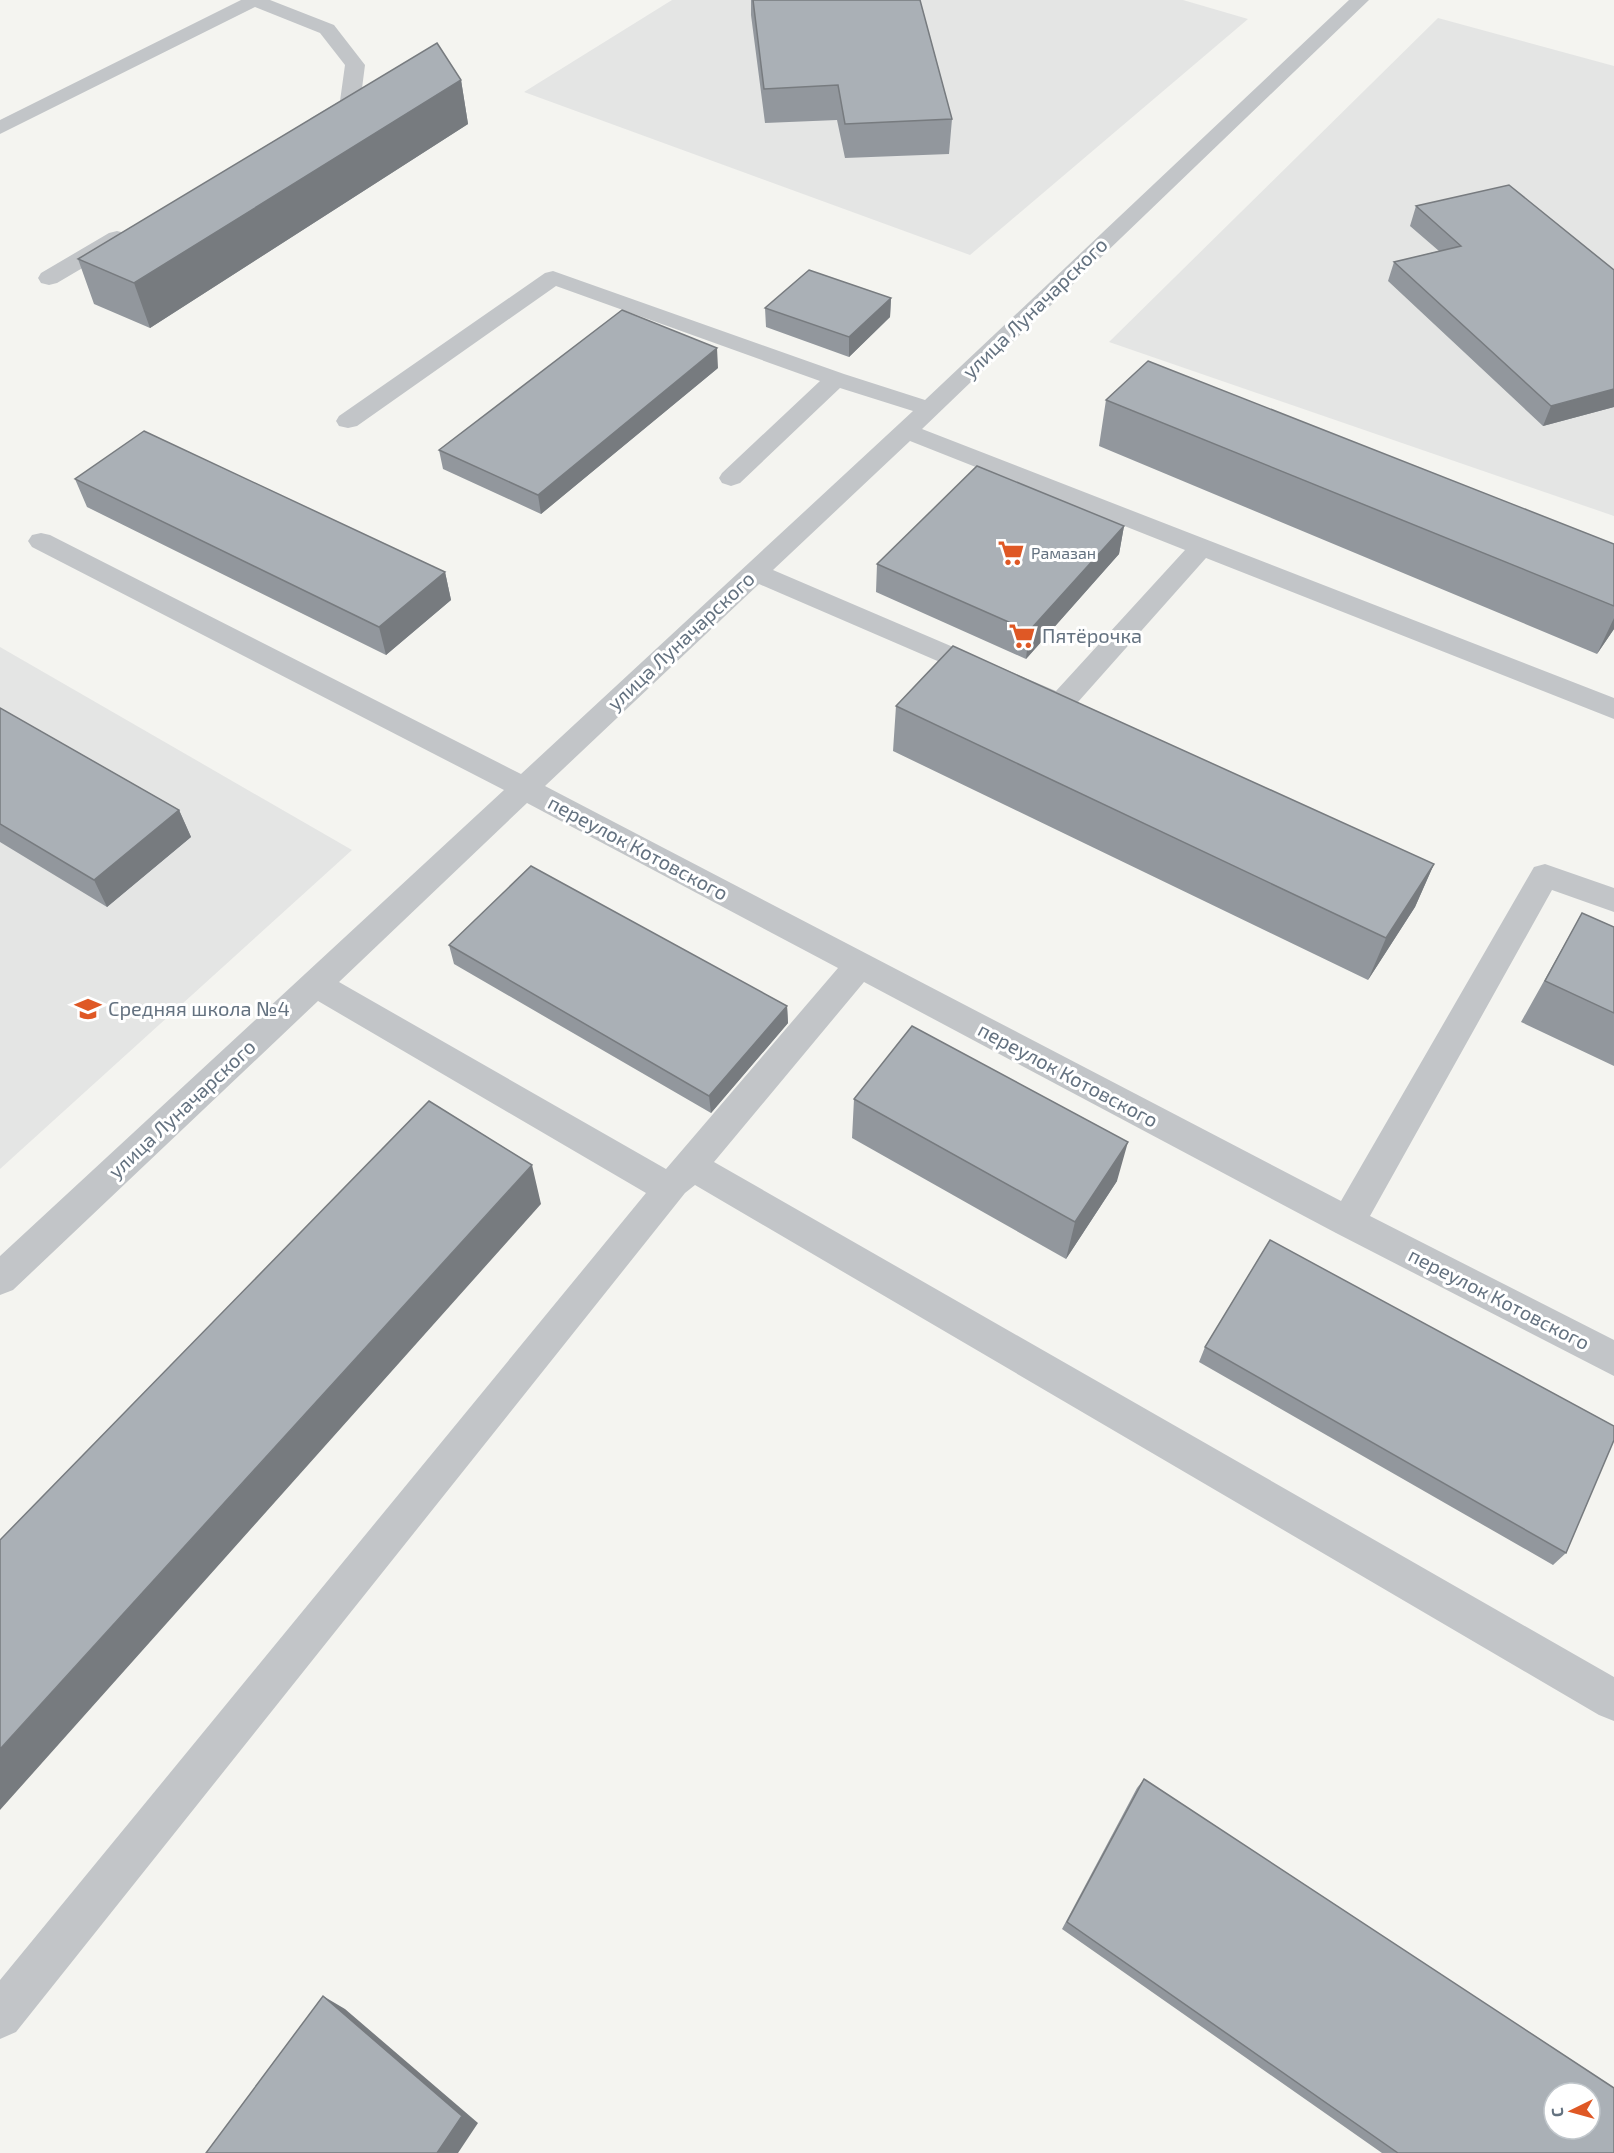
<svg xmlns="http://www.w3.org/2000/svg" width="1614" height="2153" font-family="'Exo 2',sans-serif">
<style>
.built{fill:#e4e5e4}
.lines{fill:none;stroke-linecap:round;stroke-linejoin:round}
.minor{fill:#c2c5c8;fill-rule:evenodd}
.wall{fill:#92979d}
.shaded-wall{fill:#777b7f}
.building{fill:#aab0b6;stroke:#777b7f;stroke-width:1.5;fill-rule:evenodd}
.labels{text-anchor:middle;stroke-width:6;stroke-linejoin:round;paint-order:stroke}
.far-poi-label{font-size:16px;fill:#647280;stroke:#fff;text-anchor:start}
.street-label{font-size:20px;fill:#647280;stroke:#fff}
.poi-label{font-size:20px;fill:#647280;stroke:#fff;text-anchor:start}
</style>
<rect width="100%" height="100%" fill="#f4f4f0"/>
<!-- built -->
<path class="built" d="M 672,0 L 1183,0 L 1248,19 L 970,255 L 524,92 Z
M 1438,18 L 1614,66 L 1614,516 L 1109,342 Z
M 0,647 L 352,850 L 0,1169 Z"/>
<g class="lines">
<!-- minor -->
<path class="minor" d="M 241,0 L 270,0 L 334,25 L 365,65 L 360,104 L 357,108 L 325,126 L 311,126 L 308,122 L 311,118 L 340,101 L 345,65 L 320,33 L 255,7 L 0,134 L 0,120 Z
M 1349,0 L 1369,0 L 922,429 L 1614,698 L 1614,719 L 1206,558 L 1070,711 L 1060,714 L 759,584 L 545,786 L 1341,1201 L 1534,867 L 1545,864 L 1614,888 L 1614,912 L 1552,890 L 1370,1216 L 1614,1340 L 1614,1376 L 1336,1233 L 864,982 L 714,1162 L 1614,1677 L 1614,1721 L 1599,1715 L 695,1185 L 685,1193 L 16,2032 L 0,2039 L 0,1980 L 646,1193 L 318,1001 L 13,1290 L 0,1295 L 0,1256 L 504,790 L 32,547 L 28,541 L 32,535 L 41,533 L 50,535 L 521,774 L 913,411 L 840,388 L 740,483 L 731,486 L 722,483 L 719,478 L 722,473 L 820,381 L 556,286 L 357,426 L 348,428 L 339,426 L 336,421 L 339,416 L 545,273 L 553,271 L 844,374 L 925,400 ZM 910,441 L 1185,550 L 1056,691 L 773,570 ZM 527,803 L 838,968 L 666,1169 L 339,982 Z
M 117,231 L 125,233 L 128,238 L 125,243 L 57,283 L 49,285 L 41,283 L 38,278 L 41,273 L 109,233 Z"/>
</g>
<!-- wall -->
<path class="wall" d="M 751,0 L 920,0 L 952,119 L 949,154 L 845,158 L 837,120 L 765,123 L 751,15 Z
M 461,80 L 468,124 L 150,328 L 94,304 L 78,259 Z
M 1416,206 L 1614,270 L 1614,407 L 1543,426 L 1388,281 L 1394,262 L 1439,251 L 1410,226 Z
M 891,298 L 890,317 L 849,357 L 766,327 L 765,308 Z
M 718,368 L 541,514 L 443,469 L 439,450 Z
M 1106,400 L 1614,544 L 1614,629 L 1597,654 L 1099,446 Z
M 75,479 L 445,572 L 451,600 L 386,655 L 87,507 Z
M 1124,526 L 1119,554 L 1026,659 L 876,592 L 877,564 Z
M 896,706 L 1434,864 L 1415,907 L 1368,980 L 893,751 Z
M 0,708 L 179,810 L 191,837 L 107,907 L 0,842 Z
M 1582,913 L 1614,927 L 1614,1066 L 1521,1022 Z
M 449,945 L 787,1006 L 788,1023 L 711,1113 L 454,964 Z
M 854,1099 L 1117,1181 L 1066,1259 L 852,1138 Z
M 1205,1347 L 1566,1553 L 1553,1565 L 1199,1362 Z
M 1144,1779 L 1614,2153 L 1382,2153 L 1062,1929 L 1137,1788 Z"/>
<!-- shaded-wall -->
<path class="shaded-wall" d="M 461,80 L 468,124 L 150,328 L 134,283 Z
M 891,298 L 890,317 L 849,357 L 849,337 Z
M 717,348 L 718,368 L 541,514 L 538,495 Z
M 1614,389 L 1614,407 L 1543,426 L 1551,406 Z
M 1124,526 L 1119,554 L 1026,659 L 1029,631 Z
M 445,572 L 451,600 L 386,655 L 379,627 Z
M 1614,618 L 1614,629 L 1597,654 Z
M 179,810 L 191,837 L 107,907 L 94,880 Z
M 1434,864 L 1415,907 L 1368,980 L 1386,938 Z
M 787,1006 L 788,1023 L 711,1113 L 709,1096 Z
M 1128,1142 L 1117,1181 L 1066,1259 L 1075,1222 Z
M 532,1165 L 541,1204 L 0,1810 L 0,1749 Z
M 323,1996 L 345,2009 L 478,2123 L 458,2153 L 437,2153 Z"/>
<!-- building -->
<path class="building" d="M 753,0 L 920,0 L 952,119 L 845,124 L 838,85 L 764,89 Z
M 437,43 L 461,80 L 134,283 L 78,259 Z
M 1509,185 L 1614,270 L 1614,389 L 1551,406 L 1394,262 L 1461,246 L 1416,206 Z
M 809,270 L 891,298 L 849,337 L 765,308 Z
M 622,310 L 717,348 L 538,495 L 439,450 Z
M 1148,361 L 1614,544 L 1614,606 L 1106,400 Z
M 144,431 L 445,572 L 379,627 L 75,479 Z
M 977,466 L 1124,526 L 1029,631 L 877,564 Z
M 953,646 L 1434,864 L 1386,938 L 896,706 Z
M 0,708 L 179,810 L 94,880 L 0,824 Z
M 531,866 L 787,1006 L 709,1096 L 449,945 Z
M 1582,913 L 1614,927 L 1614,1013 L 1545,981 Z
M 912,1026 L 1128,1142 L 1075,1222 L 854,1099 Z
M 429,1101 L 532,1165 L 0,1749 L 0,1540 Z
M 1270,1240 L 1614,1426 L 1614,1440 L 1566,1553 L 1205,1347 Z
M 1144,1779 L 1614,2088 L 1614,2153 L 1398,2153 L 1067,1922 ZM 1554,2093 L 1590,2093 L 1590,2129 L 1554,2129 Z
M 323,1996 L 462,2116 L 437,2153 L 206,2153 Z"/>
<!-- icons -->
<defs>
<g id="supermarket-bare" transform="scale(2.07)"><path d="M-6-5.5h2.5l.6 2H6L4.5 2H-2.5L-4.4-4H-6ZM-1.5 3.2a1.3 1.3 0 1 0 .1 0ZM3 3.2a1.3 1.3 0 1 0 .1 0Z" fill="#df5825" stroke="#fff" stroke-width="2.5" paint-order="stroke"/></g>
<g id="school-bare" transform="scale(2.07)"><path d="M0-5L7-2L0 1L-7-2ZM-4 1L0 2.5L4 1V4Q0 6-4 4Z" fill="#df5825" stroke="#fff" stroke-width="2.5" paint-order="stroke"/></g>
</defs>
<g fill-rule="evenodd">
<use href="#supermarket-bare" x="1011" y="553"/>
<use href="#supermarket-bare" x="1022" y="636"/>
<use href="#school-bare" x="88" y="1009"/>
</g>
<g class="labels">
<!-- far-poi labels -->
<g class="far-poi-label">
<text x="1031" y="559">Рамазан</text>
</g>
<!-- street labels -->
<g class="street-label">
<text transform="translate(1035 308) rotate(-44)" y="7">улица Луначарского</text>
<text transform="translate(681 641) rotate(-43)" y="7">улица Луначарского</text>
<text transform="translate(638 848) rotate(28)" y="7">переулок Котовского</text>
<text transform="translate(1068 1075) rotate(28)" y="7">переулок Котовского</text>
<text transform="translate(182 1109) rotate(-43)" y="7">улица Луначарского</text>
<text transform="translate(1499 1299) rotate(27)" y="7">переулок Котовского</text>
</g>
<!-- poi labels -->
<g class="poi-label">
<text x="1042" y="643">Пятёрочка</text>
<text x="108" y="1016">Средняя школа №4</text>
</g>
</g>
<!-- north arrow -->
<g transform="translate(1572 2111) rotate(265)"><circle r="28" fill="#ffffff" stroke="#c1c7cc" stroke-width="1.5"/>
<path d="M0-4.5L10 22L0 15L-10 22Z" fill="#df5825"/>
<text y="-9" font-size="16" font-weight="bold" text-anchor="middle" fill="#647280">С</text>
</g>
</svg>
